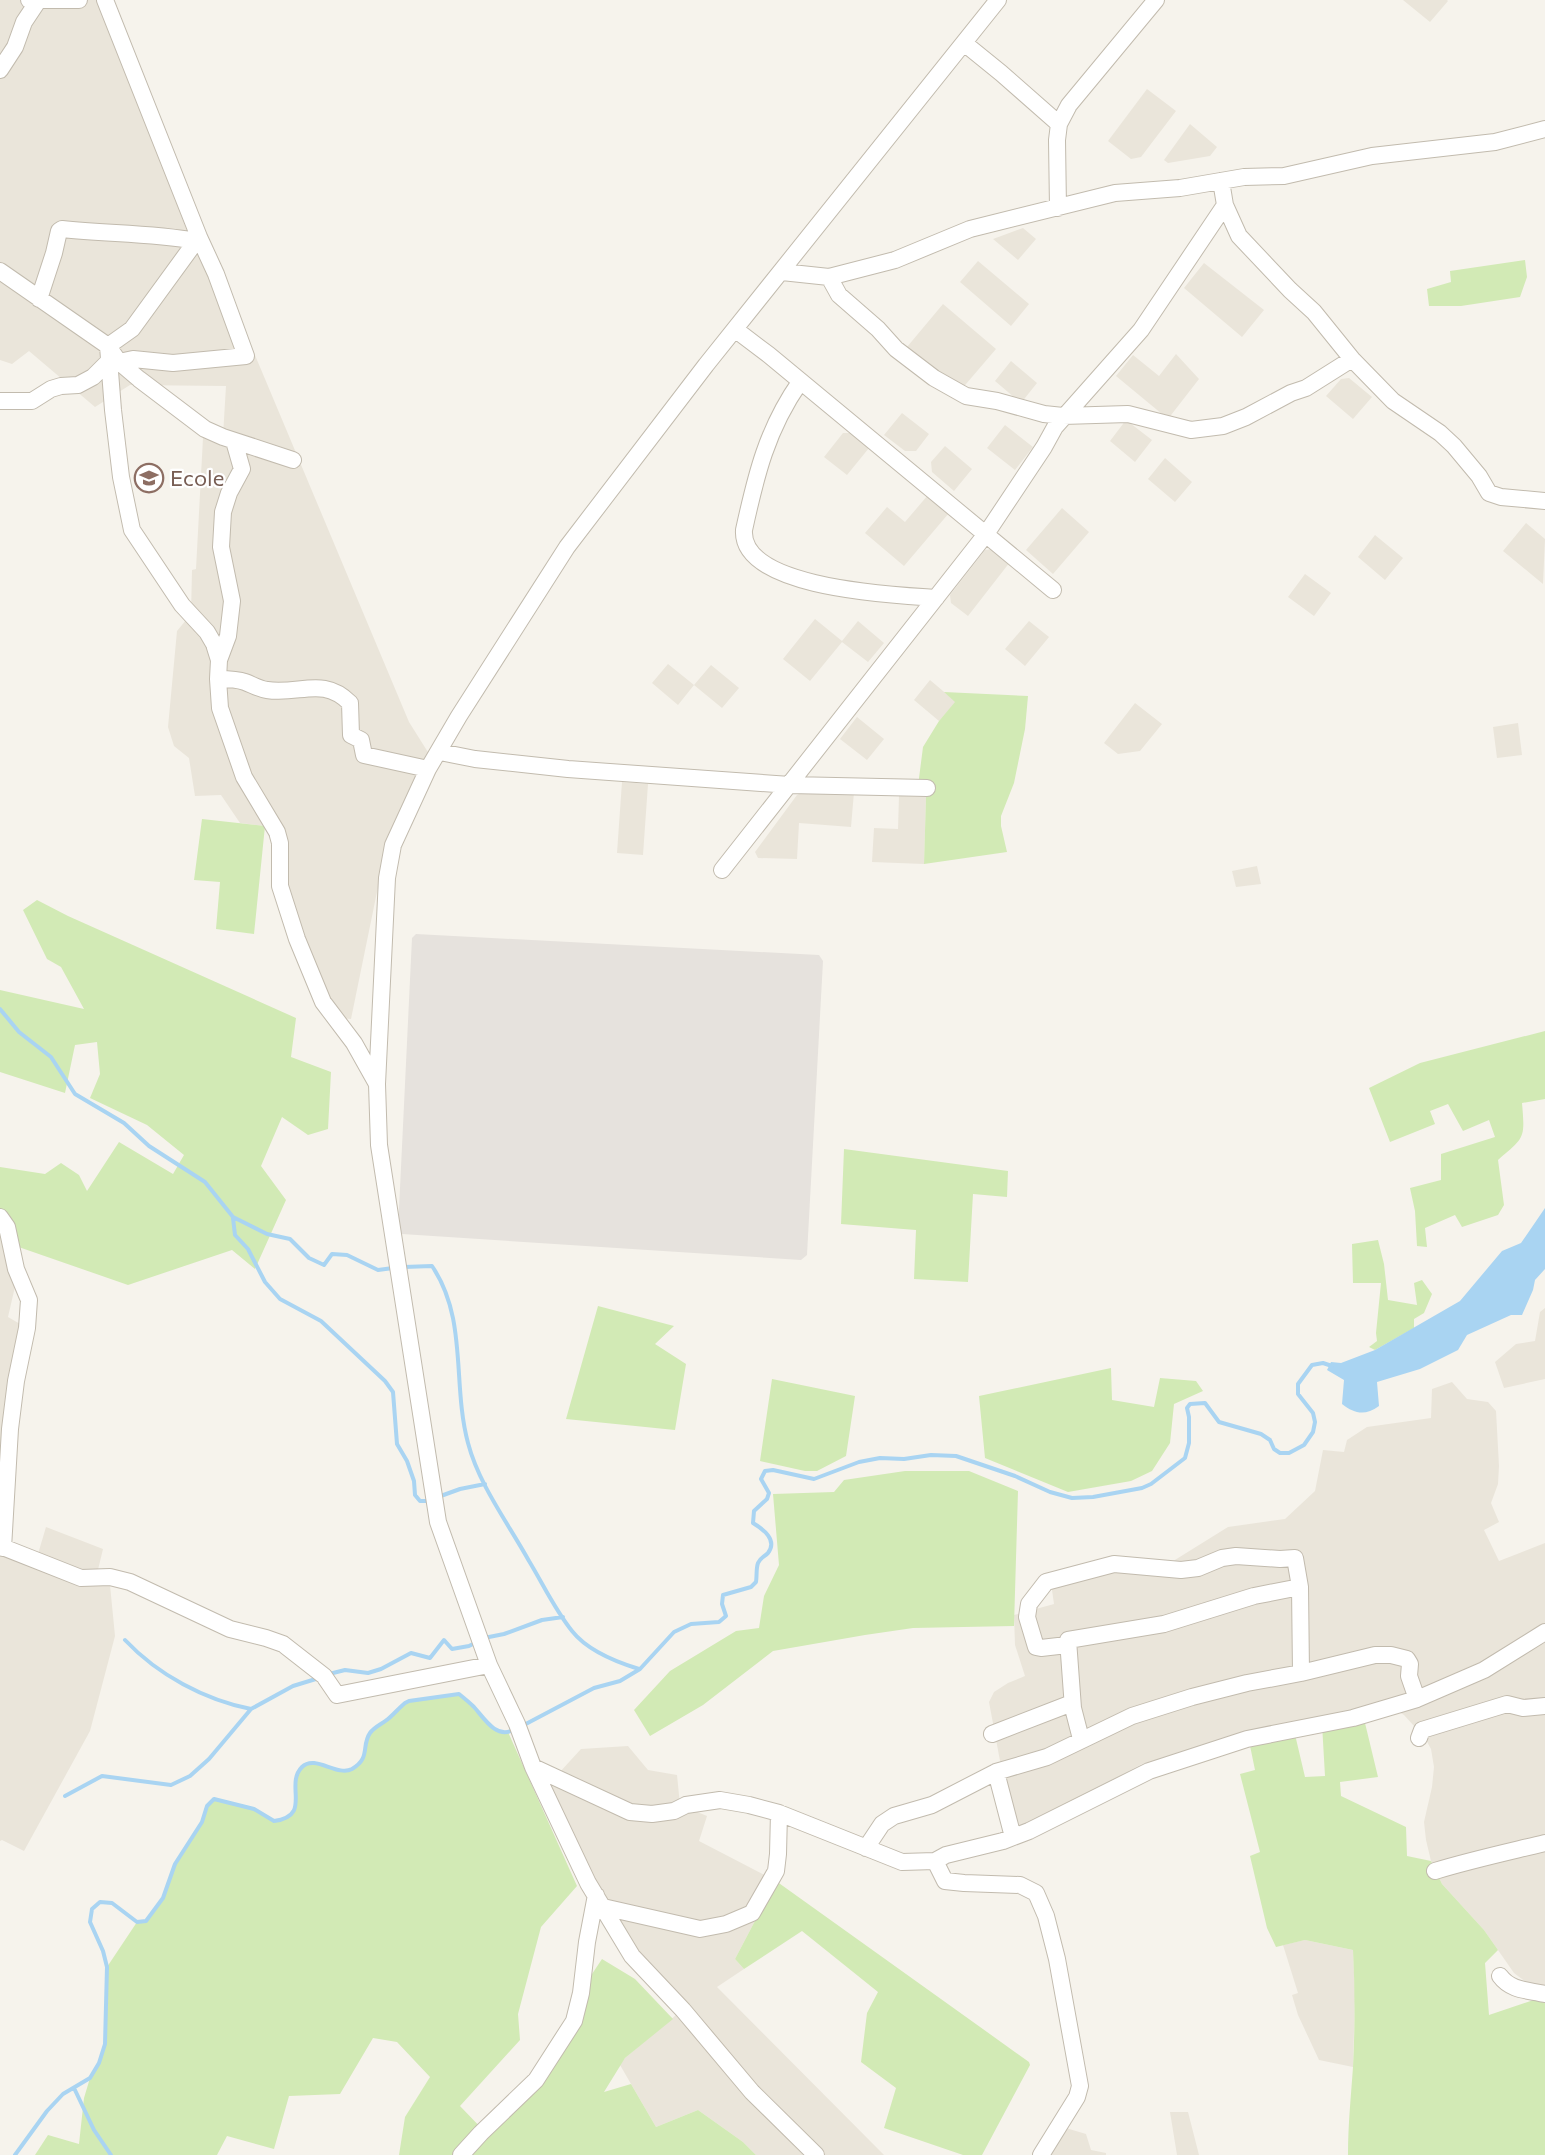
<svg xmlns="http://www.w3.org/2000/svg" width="1545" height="2155" font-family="Commissioner,sans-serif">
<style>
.residential{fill:#eae5da}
.industrial{fill:#e6e2dd}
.green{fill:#d2eab5}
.water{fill:#a9d4f2}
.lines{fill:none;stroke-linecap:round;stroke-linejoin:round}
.stream{stroke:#a9d4f2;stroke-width:4}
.minor-casing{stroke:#c2bbae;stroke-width:18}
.minor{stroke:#fff;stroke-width:16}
.labels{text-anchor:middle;stroke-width:4.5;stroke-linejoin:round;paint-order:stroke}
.education-label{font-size:22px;fill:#785e54;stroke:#fff;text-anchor:start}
</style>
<rect width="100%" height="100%" fill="#f6f3ec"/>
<!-- residential -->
<path class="residential" d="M 0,0 L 106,0 L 409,722 L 431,757 L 387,843 L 351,1019 L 327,1017 L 283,888 L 281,841 L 265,826 L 240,823 L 221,795 L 195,796 L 189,758 L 174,746 L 168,727 L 177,631 L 191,614 L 192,570 L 196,569 L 203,438 L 211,431 L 223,436 L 226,386 L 130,385 L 95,407 L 29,351 L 12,364 L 0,360 Z
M 1403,0 L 1447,0 L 1448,1 L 1430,22 Z
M 1147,89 L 1176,111 L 1141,157 L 1131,159 L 1108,141 Z
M 1190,124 L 1217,147 L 1210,156 L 1168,163 L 1164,160 Z
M 1023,228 L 1036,239 L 1018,260 L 993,239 Z
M 978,261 L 1029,304 L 1011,326 L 960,282 Z
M 1204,263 L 1264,310 L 1242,337 L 1184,288 Z
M 943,304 L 996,349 L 960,391 L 907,347 Z
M 1176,354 L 1199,379 L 1168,419 L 1116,376 L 1133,355 L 1159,376 Z
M 1011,361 L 1037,383 L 1021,403 L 995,381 Z
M 1349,378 L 1372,397 L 1353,419 L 1326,396 L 1341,379 Z
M 902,413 L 929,434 L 916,451 L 905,451 L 884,435 Z
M 1126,420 L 1152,440 L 1135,462 L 1110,441 Z
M 1005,425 L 1033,447 L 1015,470 L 987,448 Z
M 843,433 L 850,433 L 869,448 L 847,475 L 824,457 Z
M 945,446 L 972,469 L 954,491 L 932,472 L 931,462 Z
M 1165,458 L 1192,482 L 1175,502 L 1148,479 Z
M 928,495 L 949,513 L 904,566 L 865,533 L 887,507 L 905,522 Z
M 1062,508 L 1089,532 L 1053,574 L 1026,550 Z
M 1526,523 L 1545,539 L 1543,584 L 1503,551 Z
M 1375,535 L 1403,558 L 1385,580 L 1358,557 Z
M 993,549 L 1010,562 L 968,616 L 951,603 L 950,595 L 985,550 Z
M 1305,574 L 1331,593 L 1314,616 L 1288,597 Z
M 815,619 L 842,641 L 858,621 L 884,643 L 868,662 L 842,642 L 810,681 L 783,659 Z
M 1029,621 L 1049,637 L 1025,666 L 1005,649 Z
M 668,664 L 694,685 L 711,665 L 739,688 L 722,708 L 694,685 L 678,705 L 652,683 Z
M 930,680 L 956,702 L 939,721 L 914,700 Z
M 1135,703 L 1162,724 L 1140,751 L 1118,754 L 1104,743 Z
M 857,717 L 884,739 L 867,760 L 840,739 Z
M 1518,723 L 1522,755 L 1497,758 L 1493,727 Z
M 622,782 L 648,784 L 643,855 L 617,853 Z
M 808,790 L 854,792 L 851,827 L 799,823 L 797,859 L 758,858 L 755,852 L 797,795 Z
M 899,796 L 926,797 L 924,864 L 872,862 L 874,828 L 898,829 Z
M 1257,866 L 1261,884 L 1236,887 L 1232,871 Z
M 0,1232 L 20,1265 L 8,1317 L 27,1328 L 6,1541 L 38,1554 L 46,1527 L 103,1549 L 96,1578 L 110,1585 L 115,1636 L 90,1731 L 24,1851 L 2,1840 L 0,1841 Z
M 1545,1308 L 1545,1379 L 1504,1388 L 1495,1362 L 1516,1344 L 1535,1341 L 1540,1312 Z
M 1452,1382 L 1467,1399 L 1488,1402 L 1496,1411 L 1499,1466 L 1498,1484 L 1491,1503 L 1499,1522 L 1484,1530 L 1499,1561 L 1545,1543 L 1545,1988 L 1530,1985 L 1514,1973 L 1484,1930 L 1442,1884 L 1431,1861 L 1426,1840 L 1424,1822 L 1432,1787 L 1434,1767 L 1431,1749 L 1425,1738 L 1404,1715 L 1388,1705 L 1198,1748 L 1142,1764 L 1017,1831 L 1009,1809 L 989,1702 L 994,1692 L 1008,1683 L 1025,1676 L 1015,1645 L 1014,1615 L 1054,1604 L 1051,1583 L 1124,1565 L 1162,1568 L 1228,1527 L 1285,1519 L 1315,1491 L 1323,1450 L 1344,1452 L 1347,1440 L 1367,1427 L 1431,1418 L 1432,1389 Z
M 628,1746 L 648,1770 L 677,1775 L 680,1805 L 707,1816 L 699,1841 L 776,1881 L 735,1959 L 744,1969 L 717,1987 L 884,2155 L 756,2155 L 743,2142 L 698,2110 L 656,2127 L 620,2065 L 625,2058 L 682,2010 L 588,1883 L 548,1785 L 581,1749 Z
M 1305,1940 L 1353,1950 L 1355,1996 L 1353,2067 L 1319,2060 L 1298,2015 L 1292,1995 L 1298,1993 L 1283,1945 Z
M 1170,2112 L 1188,2112 L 1199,2155 L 1177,2155 Z
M 1059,2126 L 1086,2134 L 1091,2150 L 1106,2153 L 1106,2155 L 1041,2155 Z"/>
<!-- industrial -->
<path class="industrial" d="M 416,934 L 819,955 L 823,961 L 807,1255 L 801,1260 L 402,1234 L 398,1230 L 412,938 Z"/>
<!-- green -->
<path class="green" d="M 1525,260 L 1527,277 L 1520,297 L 1461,306 L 1429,306 L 1427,289 L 1451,282 L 1450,271 Z
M 944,692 L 1028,696 L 1025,729 L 1014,783 L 1001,816 L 1001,826 L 1007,852 L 924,864 L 926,797 L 932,787 L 918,786 L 923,747 L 939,721 L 955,702 Z
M 202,819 L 265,826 L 254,934 L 216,929 L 220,882 L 194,880 Z
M 37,900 L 68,916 L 296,1018 L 291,1057 L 331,1072 L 328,1129 L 308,1135 L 282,1117 L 261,1166 L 286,1200 L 255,1269 L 232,1250 L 128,1285 L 10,1244 L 0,1232 L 0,1167 L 45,1174 L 61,1163 L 79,1175 L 87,1191 L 119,1142 L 173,1174 L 184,1155 L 147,1125 L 90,1098 L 100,1074 L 97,1042 L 75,1045 L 65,1093 L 0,1072 L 0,990 L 84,1009 L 61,967 L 47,959 L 23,910 Z
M 1545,1031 L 1545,1099 L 1522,1103 C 1525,1139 1525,1137 1498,1160 L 1504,1205 L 1498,1215 L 1462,1227 L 1455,1215 L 1425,1228 L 1427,1247 L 1417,1246 L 1415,1211 L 1410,1188 L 1441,1180 L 1441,1154 L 1495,1137 L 1489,1120 L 1463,1131 L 1448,1104 L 1430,1111 L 1435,1124 L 1390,1142 L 1369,1088 L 1420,1063 Z
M 844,1149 L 1008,1171 L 1007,1197 L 973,1194 L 968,1282 L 914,1279 L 916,1230 L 841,1224 Z
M 1378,1240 L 1384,1264 L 1388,1300 L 1417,1305 L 1414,1283 L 1422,1280 L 1432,1294 L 1424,1313 L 1414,1319 L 1414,1328 L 1375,1350 L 1369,1347 L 1377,1341 L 1376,1333 L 1381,1283 L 1353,1283 L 1352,1244 Z
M 598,1306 L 674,1326 L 655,1344 L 686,1364 L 675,1430 L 566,1419 Z
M 1111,1368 L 1112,1400 L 1154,1407 L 1160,1378 L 1196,1381 L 1203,1391 L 1174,1404 L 1170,1443 L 1152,1471 L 1131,1481 L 1068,1492 L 985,1458 L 979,1396 Z
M 772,1379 L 855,1396 L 846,1456 L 817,1471 L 805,1471 L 760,1461 Z
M 905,1471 L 969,1471 L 1018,1491 L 1014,1626 L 913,1628 L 865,1635 L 773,1651 L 703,1705 L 650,1736 L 634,1710 L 670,1671 L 736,1631 L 759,1628 L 764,1596 L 779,1565 L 773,1494 L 834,1492 L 844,1480 Z
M 459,1694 C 473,1706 490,1732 508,1732 L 577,1886 L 541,1927 L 518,2014 L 520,2040 L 460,2106 L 486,2133 L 535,2075 L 548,2046 L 569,2015 L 580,1992 L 602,1959 L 635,1979 L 673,2019 L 625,2058 L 604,2092 L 631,2084 L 656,2127 L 698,2110 L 743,2142 L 756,2155 L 399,2155 L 405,2117 L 430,2077 L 397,2042 L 373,2038 L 340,2094 L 289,2096 L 274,2149 L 227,2136 L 217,2155 L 35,2155 L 48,2135 L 79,2144 L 84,2098 L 90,2078 L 99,2063 L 105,2044 L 107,1967 L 137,1922 L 146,1921 L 163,1898 L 175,1864 L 202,1822 L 207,1806 L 214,1799 L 254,1809 L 273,1821 C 312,1817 285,1788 301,1768 C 312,1754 339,1777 353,1768 C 367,1760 363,1749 368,1737 C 371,1728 381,1725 388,1719 C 394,1714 398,1707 405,1703 C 412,1698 448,1696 459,1694 Z
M 1365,1723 L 1378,1777 L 1340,1782 L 1341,1796 L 1406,1827 L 1407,1856 L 1431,1861 L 1442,1884 L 1484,1930 L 1498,1950 L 1485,1963 L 1489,2015 L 1545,1996 L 1545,2155 L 1348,2155 C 1348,2125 1351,2096 1353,2067 C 1355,2028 1355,1989 1353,1950 L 1305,1940 L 1276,1947 L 1267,1928 L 1250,1856 L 1260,1852 L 1240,1774 L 1255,1770 L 1248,1736 L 1293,1726 L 1305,1777 L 1325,1776 L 1322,1724 Z
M 776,1881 L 1029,2062 L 1030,2065 L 982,2155 L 963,2155 L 884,2128 L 896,2088 L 861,2062 L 867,2013 L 878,1992 L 802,1931 L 744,1969 L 735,1959 Z"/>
<!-- water -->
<path class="water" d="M 1545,1208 L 1545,1269 L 1535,1280 L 1533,1290 L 1522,1315 L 1511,1315 L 1467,1335 L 1458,1350 L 1420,1369 L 1377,1382 L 1379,1406 C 1365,1416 1355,1414 1342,1404 L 1344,1380 L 1327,1370 L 1331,1362 L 1341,1363 L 1375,1350 L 1460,1301 L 1502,1251 L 1521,1243 Z"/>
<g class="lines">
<!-- stream -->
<path class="stream" d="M 0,1009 L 19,1032 L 51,1057 L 75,1094 L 124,1123 L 149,1146 L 205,1182 L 233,1217 L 267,1234 L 290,1239 L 309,1258 L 324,1265 L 332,1254 L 347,1255 L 378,1270 L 393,1268
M 233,1218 L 235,1235 L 248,1249 L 265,1282 L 280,1299 L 321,1321 L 385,1381 L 393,1392 L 397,1444 L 407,1461 L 414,1481 L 415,1495 L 420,1501 L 429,1501
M 404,1267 L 432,1266 C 468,1319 452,1384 468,1443 C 479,1485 508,1523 529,1561 C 543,1584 555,1610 572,1631 C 587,1650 616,1662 639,1669
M 438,1497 L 460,1489 L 485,1484
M 484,1638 L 504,1634 L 542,1620 L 563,1617
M 125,1640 C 158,1675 205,1700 251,1709 L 293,1686 L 319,1678
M 329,1674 L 345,1670 L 368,1673 L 381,1669 L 411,1653 L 430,1658 L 444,1640 L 452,1649 L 469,1646 L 475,1643
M 522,1726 L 594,1688 L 620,1681 L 640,1669 L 674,1632 L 691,1624 L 719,1622 L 726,1616 L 722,1604 L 723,1595 L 751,1587 L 756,1582 C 757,1576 756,1568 758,1563 C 760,1558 764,1557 768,1553 C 778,1540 763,1529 753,1523 L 754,1511 L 767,1499 L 769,1493 L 761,1479 L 765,1471 L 773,1470 L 814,1479 L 859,1462 L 880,1458 L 904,1459 L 931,1455 L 956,1456 L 1015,1476 L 1050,1492 L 1072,1498 L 1093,1497 L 1142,1488 L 1151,1484 L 1185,1458 L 1189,1443 L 1189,1417 L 1187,1408 L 1190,1404 L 1205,1403 L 1219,1422 L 1261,1434 L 1270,1440 L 1274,1449 L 1280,1453 L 1289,1453 L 1304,1445 L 1313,1432 L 1315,1422 L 1313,1413 L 1298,1394 L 1298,1384 L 1312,1365 L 1323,1363 L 1332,1366
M 65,1796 L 102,1776 L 171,1785 L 190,1776 L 209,1759 L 251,1709
M 74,2088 L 94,2130 L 111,2155
M 15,2155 L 47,2111 L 63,2094 L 90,2078 L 99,2063 L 105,2044 L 107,1967 L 103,1951 L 90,1922 L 92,1909 L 100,1902 L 112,1903 L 137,1922 L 146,1921 L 163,1898 L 175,1864 L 202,1822 L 207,1806 L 214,1799 L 254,1809 L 274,1821 C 313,1816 284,1785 302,1767 C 315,1754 337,1777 352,1769 C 371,1758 361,1746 370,1733 C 374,1727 382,1724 388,1719 C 394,1714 399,1708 405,1703 L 409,1701 L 459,1694 C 464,1698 469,1702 474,1707 C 484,1718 496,1739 513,1730"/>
<!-- minor casing -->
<g class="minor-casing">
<path id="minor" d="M 29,0 L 79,0
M 105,0 L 199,237 L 132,329 L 108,346 L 119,362 L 139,379 L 205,429 L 223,437 L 293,460
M 964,43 L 1001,73 L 1059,124 L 1057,140 L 1058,208
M 0,70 L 15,47 L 24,22 L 38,1
M 1059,124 L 1069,105 L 1156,0
M 1221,181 L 1225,205 L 1239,236 L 1290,290 L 1314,312 L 1352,359 L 1393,401 L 1440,433 L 1454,446 L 1479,476 L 1489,493 L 1501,497 L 1545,501
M 0,271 L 108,346 L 113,410 L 121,477 L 132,530 L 182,605 L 207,632 L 214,644 L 219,660 L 218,679 L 220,708 L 244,777 L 277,832 L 280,843 L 280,886 L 297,939 L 323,1002 L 354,1043 L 377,1084
M 782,272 L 829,277 L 895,260 L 970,229 L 1115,193 L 1180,188 L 1244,177 L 1284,176 L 1372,156 L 1495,142 L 1545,129
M 829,277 L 839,295 L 878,329 L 896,349 L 934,378 L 966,396 L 997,401 L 1044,414 L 1063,416 L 1128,414 L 1191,430 L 1223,426 L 1246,417 L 1291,393 L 1306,388 L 1352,359
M 39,299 L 54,253 L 59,231 L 62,229 C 107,234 152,233 196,241
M 736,330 L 769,355 L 1053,590
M 119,362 L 133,359 L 173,363 L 246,356 L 216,274 L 199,237
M 800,382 C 767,429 756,475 744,530 C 740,589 896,595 936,598
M 0,401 L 32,401 L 51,389 L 61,386 L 78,385 L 93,377 L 108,362
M 219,660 L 228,636 L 232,601 L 221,547 L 223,512 L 229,493 L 242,469 L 234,441
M 218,679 C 227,679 237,679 245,682 C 253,685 259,689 267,690 C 300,695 323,676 350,703 L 351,735 L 361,740 L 364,755 L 428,769
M 440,752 L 475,759 L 568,769 L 790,785 L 927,788
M 722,870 L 986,534 L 1044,447 L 1055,427 L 1141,330 L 1225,205
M 0,1217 L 7,1227 L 16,1269 L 29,1300 L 27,1328 L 16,1381 L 10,1429 L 3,1548
M 0,1546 L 81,1578 L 110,1577 L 130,1582 L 230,1629 L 266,1638 L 283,1644 L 324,1676 L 337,1695 L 489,1665
M 1067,1645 L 1041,1648 L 1036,1647 L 1027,1617 L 1029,1604 L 1046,1582 L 1114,1564 L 1181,1570 L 1198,1568 L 1222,1558 L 1236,1556 L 1280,1559 L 1295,1558 L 1300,1587 L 1301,1673
M 992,1734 L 1072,1703
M 1419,1738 L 1422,1730 L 1507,1704 L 1523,1708 L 1545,1706
M 1081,1739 L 1073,1708 L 1068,1640 L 1164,1624 L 1254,1596 L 1300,1587
M 533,1767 L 630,1812 L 652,1814 L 674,1811 L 686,1805 L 720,1800 L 749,1805 L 779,1813 L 902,1862 L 935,1861 L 946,1855 L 1003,1841 L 1029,1831 L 1149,1771 L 1247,1739 L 1353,1718 L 1417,1699 L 1484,1670 L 1545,1632
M 996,1772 L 1013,1837
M 866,1848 L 882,1824 L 894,1816 L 932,1805 L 996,1772 L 1047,1757 L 1132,1716 L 1192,1697 L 1247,1683 L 1301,1673 L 1375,1655 L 1391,1655 L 1407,1659 L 1410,1664 L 1409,1676 L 1417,1699
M 935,1861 L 945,1881 L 964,1883 L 1020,1885 L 1036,1893 L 1046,1916 L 1057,1959 L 1080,2086 L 1077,2097 L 1041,2155
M 1435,1871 C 1471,1860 1508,1852 1545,1843
M 603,1907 L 700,1929 L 726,1924 L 752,1913 L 776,1871 L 778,1854 L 779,1813
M 1500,1976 C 1511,1991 1528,1990 1545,1994
M 461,2155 L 481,2133 L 536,2080 L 574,2021 L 581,1993 L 587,1942 L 596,1895
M 816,2155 L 752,2092 L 683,2010 L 632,1956 L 588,1883 L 533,1767 L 517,1724 L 489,1665 L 438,1522 L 379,1145 L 377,1084 L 387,878 L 393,845 L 428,769 L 459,716 L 567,547 L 706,365 L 998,0"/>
</g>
<!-- minor -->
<use href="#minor" class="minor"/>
</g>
<!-- icons -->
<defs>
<g id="school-ring" transform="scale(1.5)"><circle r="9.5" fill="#fff" stroke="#8d6e63" stroke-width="1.5"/><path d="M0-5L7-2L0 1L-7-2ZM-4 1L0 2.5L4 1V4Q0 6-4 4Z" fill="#8d6e63"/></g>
</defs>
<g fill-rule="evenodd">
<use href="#school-ring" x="149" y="478"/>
</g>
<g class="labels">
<!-- education labels -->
<g class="education-label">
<text x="170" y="486">Ecole</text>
</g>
</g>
</svg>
